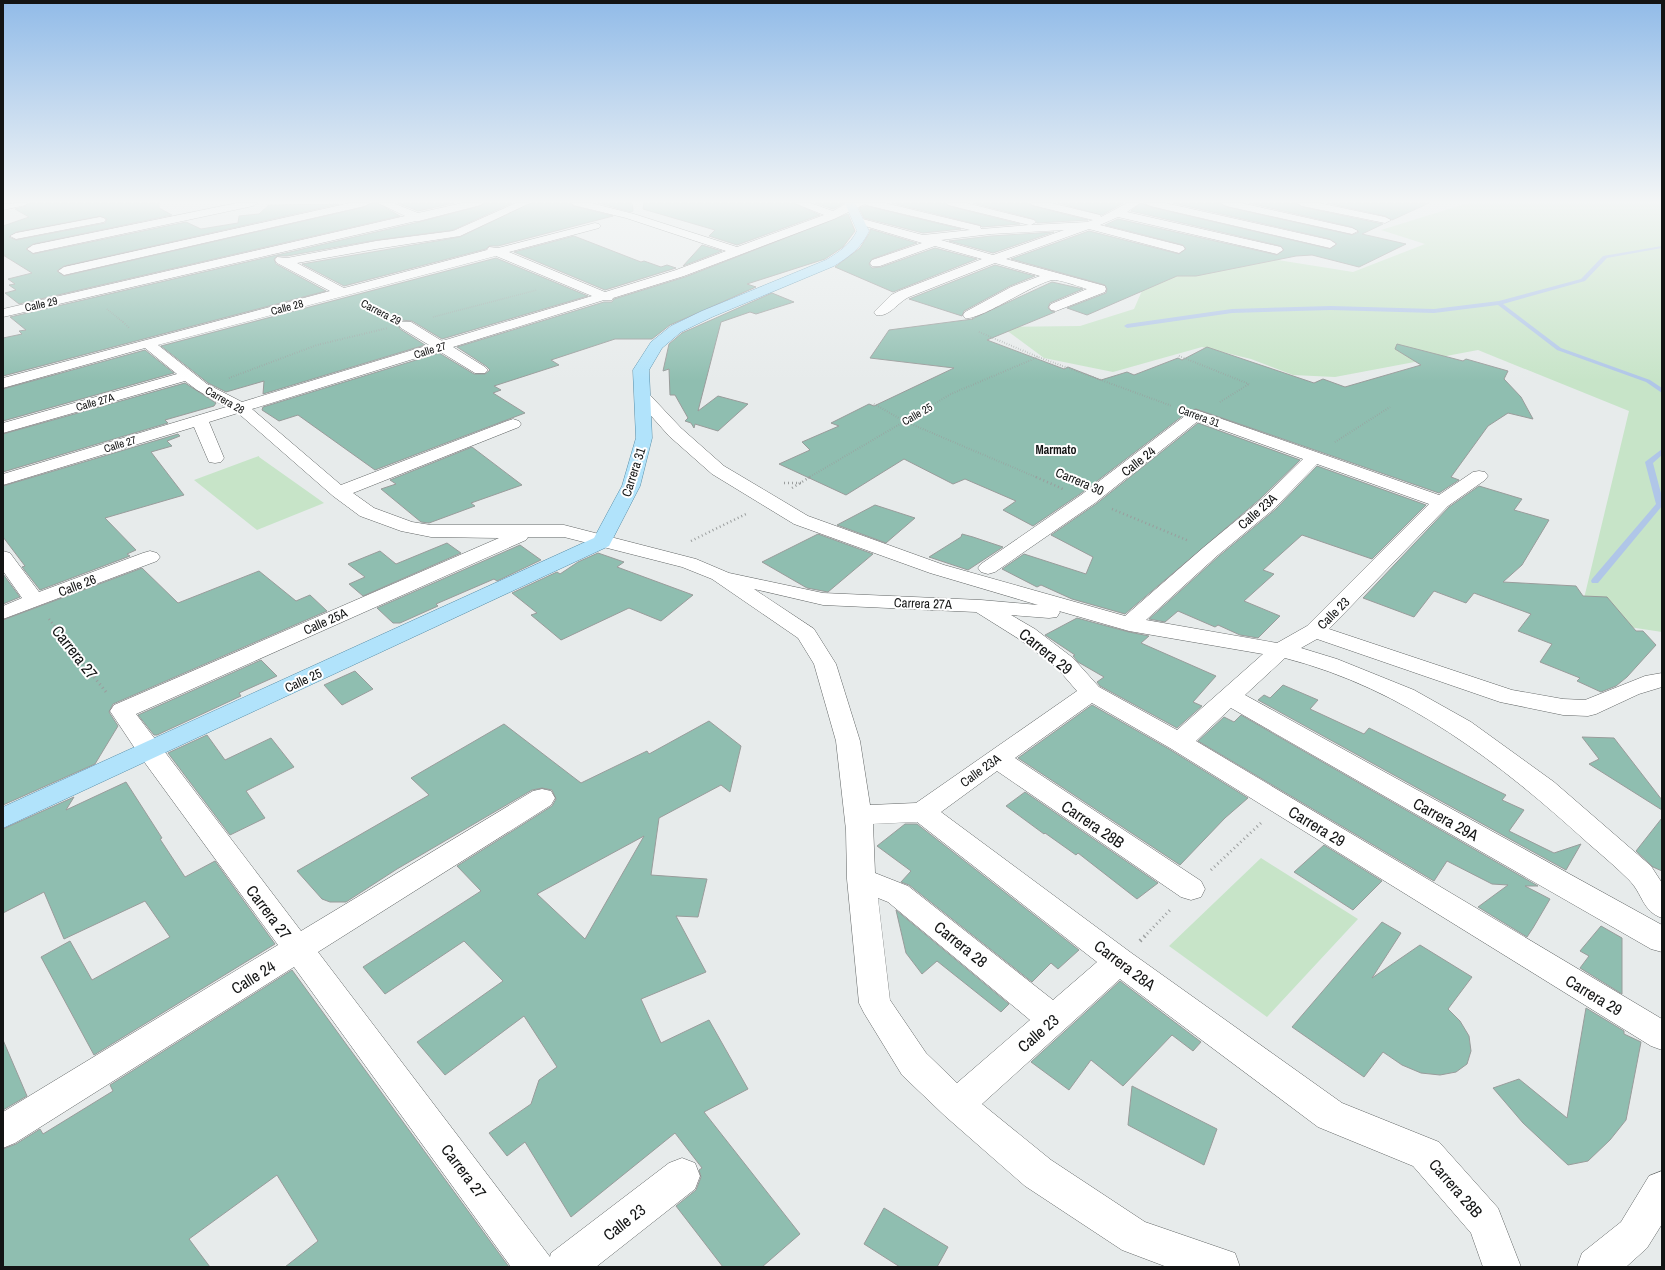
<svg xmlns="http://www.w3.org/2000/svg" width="1665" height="1270" font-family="'Archivo Narrow',sans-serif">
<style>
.green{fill:#c7e4c8}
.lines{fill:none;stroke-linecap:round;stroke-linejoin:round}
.stream{fill:#b0c6e8;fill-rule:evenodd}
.building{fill:#8fbeb0;stroke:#999c9b;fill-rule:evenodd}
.minor-casing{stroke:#626666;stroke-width:1}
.major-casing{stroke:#588ea8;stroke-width:1}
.path-far4{stroke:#9a9d9d;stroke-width:1.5;stroke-dasharray:0.5 1.5;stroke-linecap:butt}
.path-far3{stroke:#9a9d9d;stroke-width:2;stroke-dasharray:0.5 2;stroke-linecap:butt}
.path-far2{stroke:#9a9d9d;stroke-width:2.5;stroke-dasharray:1 3;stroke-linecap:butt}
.path-far1{stroke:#9a9d9d;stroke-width:3;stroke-dasharray:1 3.5;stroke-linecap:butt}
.path{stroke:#9a9d9d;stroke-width:4;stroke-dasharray:1.5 4.5;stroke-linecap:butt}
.minor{fill:#fff;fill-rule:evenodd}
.major{fill:#b1e3fb;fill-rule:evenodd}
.labels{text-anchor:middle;stroke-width:4;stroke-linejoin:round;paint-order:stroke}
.far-street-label{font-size:11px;fill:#131414;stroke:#fff}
.far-neighbourhood-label{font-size:12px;font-weight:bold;fill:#131414;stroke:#fff}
.street-label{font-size:13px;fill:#131414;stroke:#fff}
.near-street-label{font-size:16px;fill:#131414;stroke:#fff}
</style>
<rect width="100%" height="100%" fill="#e7ebeb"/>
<!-- green -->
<path class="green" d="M 1468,203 L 1662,203 L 1662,632 L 1577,619 L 1580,615 L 1629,411 L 1478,350 L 1335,377 L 1293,375 L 1251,359 L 1202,347 L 1113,372 L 1044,358 L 1002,327 L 1080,326 L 1134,309 L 1145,284 L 1189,257 L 1240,254 L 1353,272 L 1425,244 L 1381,230 Z
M 259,456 L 259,457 L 324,503 L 257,530 L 194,480 Z
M 1261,858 L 1358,919 L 1267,1017 L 1169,946 Z"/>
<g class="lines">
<!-- stream -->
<path class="stream" d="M 1662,246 L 1662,248 L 1607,258 L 1585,281 L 1503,304 L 1561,348 L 1650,380 L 1662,388 L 1662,393 L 1646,382 L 1557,350 L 1498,305 L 1434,313 L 1331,310 L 1232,313 L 1127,328 L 1124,326 L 1127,324 L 1232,309 L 1331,306 L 1434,309 L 1499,301 L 1581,279 L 1603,256 Z
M 1662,449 L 1662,455 L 1653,463 L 1662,497 L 1662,506 L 1598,583 L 1592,583 L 1591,581 L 1592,579 L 1656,504 L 1645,462 Z"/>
</g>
<!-- building -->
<path class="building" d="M 28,203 L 159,203 L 159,208 L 172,215 L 33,244 L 26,249 L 33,254 L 186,222 L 201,229 L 238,223 L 239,216 L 259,214 L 269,205 L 339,204 L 64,266 L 57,271 L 64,276 L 365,207 L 371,203 L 377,203 L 400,216 L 19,304 L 5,293 L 16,290 L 9,285 L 15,284 L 8,279 L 32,273 L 3,255 L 3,226 L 29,217 L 15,209 L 26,206 ZM 100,216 L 107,219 L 105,223 L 16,240 L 9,237 L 16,232 Z
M 398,203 L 454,203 L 418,211 Z
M 483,203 L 512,203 L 453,230 L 376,240 L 287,256 L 277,256 L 274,259 L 276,264 L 326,291 L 3,376 L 3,338 L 22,334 L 19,331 L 26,330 L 10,317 L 419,222 L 481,206 Z
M 531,203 L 571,203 L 573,206 L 613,216 L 498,246 L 489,246 L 486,249 L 344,286 L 302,264 L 460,237 Z
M 598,203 L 632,203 L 633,211 L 631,212 Z
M 644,203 L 793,203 L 820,215 L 737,245 L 709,236 L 715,230 L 643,209 Z
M 815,203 L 844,203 L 833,209 Z
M 892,203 L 946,203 L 948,206 L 1020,224 L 982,227 L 980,225 Z
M 973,203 L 1030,203 L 1032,206 L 1088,220 L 1037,223 L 1034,219 Z
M 1058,203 L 1123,203 L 1102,215 Z
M 1141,203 L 1150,207 L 1330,249 L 1337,244 L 1330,239 L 1173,203 L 1220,203 L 1226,207 L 1352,235 L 1359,232 L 1352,227 L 1249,203 L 1296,203 L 1302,207 L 1383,224 L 1362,234 L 1406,244 L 1359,267 L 1312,255 L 1296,256 L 1196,276 L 1177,276 L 1087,315 L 1067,308 L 1106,293 L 1107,289 L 1105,285 L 1011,259 L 1089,231 L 1179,254 L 1186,249 L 1183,245 L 1105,225 L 1118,219 L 1277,255 L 1284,250 L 1281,246 L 1131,211 Z
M 1327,203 L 1429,203 L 1392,220 L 1385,216 Z
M 865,206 L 866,206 L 961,229 L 923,233 L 864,218 L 859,208 Z
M 848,214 L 855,231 L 843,247 L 825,259 L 747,284 L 756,287 L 670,325 L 652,339 L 615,339 L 551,360 L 559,365 L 494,386 L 501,390 L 493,393 L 525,413 L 375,470 L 298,415 L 279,421 L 262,410 L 263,407 L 439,353 L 474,374 L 485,374 L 490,370 L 486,366 L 457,347 L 604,302 L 612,302 L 614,299 L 685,277 Z
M 870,229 L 917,243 L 872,259 L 869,264 L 872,268 L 881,267 L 935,248 L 977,259 L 893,292 L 835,267 L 860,248 L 870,232 Z
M 1054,232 L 993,253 L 949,241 L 991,236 Z
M 574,236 L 641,262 L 644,261 L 661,267 L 667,265 L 676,268 L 605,290 L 514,252 Z
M 702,245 L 722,251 L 683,266 Z
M 496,258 L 588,296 L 442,339 L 412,321 L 401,320 L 398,324 L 400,329 L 425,345 L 263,394 L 264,381 L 226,392 L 208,383 L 161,346 Z
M 995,265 L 1035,276 L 1010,286 L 964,311 L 962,316 L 909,299 Z
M 1052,282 L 1083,289 L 1050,303 L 1048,308 L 1051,311 L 1055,312 L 987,340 L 1064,369 L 1068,367 L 1101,380 L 1127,372 L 1134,375 L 1178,358 L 1182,360 L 1207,347 L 1314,383 L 1323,379 L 1345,387 L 1421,365 L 1395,349 L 1397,344 L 1463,361 L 1466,359 L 1508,371 L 1504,379 L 1521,397 L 1533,419 L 1508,413 L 1488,426 L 1451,477 L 1459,480 L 1439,493 L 1196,409 L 1189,411 L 1080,494 L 1033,526 L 1003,510 L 1016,501 L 965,479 L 953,484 L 904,459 L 846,495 L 779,464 L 810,450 L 802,442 L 839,426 L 831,423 L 869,404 L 874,406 L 954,368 L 870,358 L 889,330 L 973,319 L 972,319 Z
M 772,293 L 794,302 L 756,314 L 750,312 L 721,322 L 698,411 L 718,396 L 748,404 L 718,431 L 695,424 L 694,428 L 691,423 L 685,421 L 688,418 L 675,395 L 670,395 L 669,369 L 663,371 L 669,344 L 682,333 Z
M 145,350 L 174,373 L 3,421 L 3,389 Z
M 185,383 L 216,403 L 214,406 L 165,420 L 168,423 L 3,472 L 3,434 Z
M 1198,423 L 1300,460 L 1260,499 L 1125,614 L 1072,599 L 1041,585 L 1037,587 L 1002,569 L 1024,554 L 1086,574 L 1093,557 L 1051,535 L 1096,504 Z
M 178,434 L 180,436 L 167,441 L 172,446 L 151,452 L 184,495 L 105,518 L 136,550 L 127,554 L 130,556 L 40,590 L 22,567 L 25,566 L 3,537 L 3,486 Z
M 472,447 L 522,485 L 471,503 L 475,506 L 429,523 L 421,522 L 381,489 L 396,484 L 390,480 Z
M 1317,466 L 1426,505 L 1372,559 L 1302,535 L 1263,570 L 1274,574 L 1244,601 L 1280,616 L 1258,638 L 1240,635 L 1218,625 L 1215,627 L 1178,611 L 1165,622 L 1149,619 L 1219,556 L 1276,509 Z
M 1479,486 L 1522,499 L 1514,510 L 1549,520 L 1522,565 L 1503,582 L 1576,586 L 1583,596 L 1607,597 L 1636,631 L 1643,631 L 1656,645 L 1627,677 L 1616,686 L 1601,692 L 1577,681 L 1580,678 L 1540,662 L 1552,644 L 1518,631 L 1531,614 L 1474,593 L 1466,603 L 1434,591 L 1414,617 L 1363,598 L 1449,507 Z
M 875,505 L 915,518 L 886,543 L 837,525 Z
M 818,534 L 873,554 L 828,592 L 807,588 L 762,562 Z
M 962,534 L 973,537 L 1003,547 L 968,570 L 929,557 L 961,537 Z
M 447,543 L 461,553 L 363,596 L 349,584 L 365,577 L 348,564 L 380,551 L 396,564 Z
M 520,545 L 541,560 L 497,581 L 494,579 L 436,604 L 438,606 L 400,623 L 393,623 L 377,608 Z
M 598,553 L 624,562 L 617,567 L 693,595 L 661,621 L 629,608 L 561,640 L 531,615 L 537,613 L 512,593 L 557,572 L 560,574 L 578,562 Z
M 142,568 L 178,603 L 259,571 L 296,601 L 310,595 L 327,611 L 113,704 L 109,712 L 118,726 L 95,764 L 3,805 L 3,620 Z
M 3,574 L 20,597 L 3,604 Z
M 1077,618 L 1129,632 L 1149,636 L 1141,643 L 1216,676 L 1193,702 L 1202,706 L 1177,728 L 1100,686 L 1097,682 L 1104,677 L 1078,662 L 1073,656 L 1075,655 L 1045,635 Z
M 261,660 L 277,676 L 239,693 L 241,696 L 157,735 L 154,735 L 138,715 Z
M 355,671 L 373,689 L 342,705 L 324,685 Z
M 1283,685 L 1318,700 L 1310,709 L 1364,734 L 1369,728 L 1506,795 L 1502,800 L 1524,810 L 1509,831 L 1554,853 L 1581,844 L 1566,870 L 1258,700 L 1264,695 L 1270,698 Z
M 1092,705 L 1169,749 L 1248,798 L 1225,818 L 1180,865 L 1018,758 Z
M 1241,715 L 1538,886 L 1525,886 L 1550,899 L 1533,928 L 1527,937 L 1478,907 L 1508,885 L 1492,884 L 1447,861 L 1434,881 L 1198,741 L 1224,717 L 1234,722 Z
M 709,721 L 741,746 L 730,792 L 721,785 L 659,818 L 651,875 L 707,879 L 698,917 L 676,916 L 706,972 L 641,999 L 661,1043 L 709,1020 L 748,1089 L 704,1112 L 800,1234 L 762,1267 L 723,1267 L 676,1206 L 696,1190 L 701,1177 L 699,1170 L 702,1168 L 675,1133 L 571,1217 L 525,1142 L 507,1156 L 489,1133 L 531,1104 L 539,1080 L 557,1067 L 524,1016 L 445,1075 L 417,1042 L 503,981 L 464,941 L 385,994 L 363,967 L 481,891 L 457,866 L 552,806 L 556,799 L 552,790 L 542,788 L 532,790 L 397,869 L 346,902 L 330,902 L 322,899 L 297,871 L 429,795 L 411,778 L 504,724 L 581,783 L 647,751 L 649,754 ZM 644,836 L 585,939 L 537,894 Z
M 207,735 L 225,760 L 271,738 L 294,767 L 246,791 L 265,818 L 230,835 L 168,753 Z
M 1582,737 L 1614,738 L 1662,800 L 1662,810 L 1589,764 L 1599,759 Z
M 126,782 L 162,838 L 160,839 L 185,877 L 215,861 L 275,944 L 94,1055 L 41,957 L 70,941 L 92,980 L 170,937 L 145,901 L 64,939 L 44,892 L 3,913 L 3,829 L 74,797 L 66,810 Z
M 1025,792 L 1158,883 L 1137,899 L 1078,853 L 1076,855 L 1045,833 L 1044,834 L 1006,806 Z
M 1662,818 L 1662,871 L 1653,867 L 1636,851 Z
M 905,824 L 917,824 L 1079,950 L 1058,969 L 1051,963 L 1032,982 L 909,885 L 901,882 L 911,871 L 877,846 Z
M 1324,845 L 1382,881 L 1353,910 L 1294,872 Z
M 896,910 L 1009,1004 L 1001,1012 L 937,961 L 922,974 L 906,953 Z
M 1382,922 L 1401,933 L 1372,978 L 1420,945 L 1472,977 L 1448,1009 L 1460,1021 L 1469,1036 L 1471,1051 L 1467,1064 L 1456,1072 L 1440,1075 L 1421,1073 L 1402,1065 L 1383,1052 L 1364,1077 L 1292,1027 Z
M 1601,926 L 1622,938 L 1622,994 L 1580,968 L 1589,956 L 1580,951 Z
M 292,970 L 509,1267 L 285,1267 L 318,1241 L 277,1175 L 189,1239 L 210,1267 L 3,1267 L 3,1149 L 16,1144 L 40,1129 L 43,1134 L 113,1091 L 110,1085 Z
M 1120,981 L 1201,1042 L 1193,1051 L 1172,1035 L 1123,1086 L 1091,1060 L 1069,1090 L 1031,1062 Z
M 1586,1008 L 1624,1031 L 1624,1034 L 1641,1042 L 1626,1120 L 1610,1140 L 1588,1161 L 1568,1165 L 1523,1123 L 1493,1088 L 1519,1079 L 1567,1118 Z
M 3,1040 L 27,1096 L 3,1110 Z
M 1132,1086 L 1217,1129 L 1204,1165 L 1128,1125 Z
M 884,1208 L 948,1247 L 937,1267 L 900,1267 L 864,1244 Z"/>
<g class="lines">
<!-- minor casing -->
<g class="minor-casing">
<path id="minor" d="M 27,203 L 26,205 L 3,210 L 3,204 Z
M 237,203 L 258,203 L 253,206 L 33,253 L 27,249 L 33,245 Z
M 350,203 L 370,203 L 365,206 L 64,275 L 58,271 L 64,267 Z
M 378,203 L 393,203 L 418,213 L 462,203 L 482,203 L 481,205 L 419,221 L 416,221 L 3,317 L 3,309 L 405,216 Z
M 516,203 L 530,203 L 460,236 L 376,249 L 297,263 L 344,288 L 487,250 L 489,247 L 498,248 L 595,223 L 599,224 L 601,226 L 599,228 L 509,252 L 605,292 L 676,270 L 726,251 L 626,218 L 573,205 L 572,203 L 591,203 L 634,214 L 737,247 L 824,215 L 794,203 L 810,203 L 833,211 L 847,203 L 885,203 L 980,226 L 981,229 L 1029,225 L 948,205 L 947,203 L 966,203 L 1034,220 L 1036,222 L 1031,225 L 1087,222 L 1093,220 L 1032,205 L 1031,203 L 1051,203 L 1100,215 L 1101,217 L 1127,203 L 1140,203 L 1127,212 L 1281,247 L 1283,250 L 1277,254 L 1118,217 L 1100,225 L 1183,246 L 1185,249 L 1179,253 L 1089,229 L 1006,259 L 1105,286 L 1106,289 L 1105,292 L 1056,311 L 1051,310 L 1049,307 L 1051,304 L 1087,289 C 1080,287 1059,279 1052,280 C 1031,285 979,321 965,318 L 963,315 L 965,312 L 1011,287 L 1040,276 L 995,263 L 909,297 C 898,302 889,318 876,315 L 874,312 L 891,295 L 899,291 L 982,259 L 935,246 L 880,266 L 872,266 L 870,263 L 872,260 L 922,243 L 855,223 L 853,221 L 855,219 L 859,218 L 923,235 L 970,230 L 866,205 L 865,204 L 834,219 L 684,276 L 613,298 L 612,300 L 604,300 L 453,347 L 485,367 L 488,370 L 485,373 L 475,373 L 439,351 L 252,409 L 341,485 L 507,421 L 513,419 L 519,421 L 521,424 L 519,427 L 353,493 L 374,508 L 412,522 L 431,525 L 564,525 L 696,559 L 729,573 L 823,593 L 981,600 L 1038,605 L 930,573 L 794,524 L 712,474 L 669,436 L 637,400 L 635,397 L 637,394 L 649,394 L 681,428 L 724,466 L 808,516 L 944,565 L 1125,616 L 1204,547 L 1261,500 L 1303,459 L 1198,421 L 1095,503 L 995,572 L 988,574 L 981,572 L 978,568 L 981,564 L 1081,495 L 1190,412 L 1196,410 L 1202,412 L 1439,495 L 1473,472 L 1479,471 L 1485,472 L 1488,476 L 1485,480 L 1448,506 L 1329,629 L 1512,690 L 1563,699 L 1585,700 L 1645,676 L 1662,673 L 1662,687 L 1639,694 L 1596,714 L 1588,716 L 1563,715 L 1500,702 L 1317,639 L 1301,648 L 1337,659 L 1414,690 L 1471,722 L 1554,782 L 1651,866 L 1662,883 L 1662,918 C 1642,911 1643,894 1629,880 C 1617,868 1603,856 1589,844 C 1500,763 1405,689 1285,658 L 1245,695 L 1662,925 L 1662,952 L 1651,949 L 1231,708 L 1196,741 L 1662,1019 L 1662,1050 L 1651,1046 L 1170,748 L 1092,703 L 1015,758 L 1201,881 L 1205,889 L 1201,897 L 1191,900 L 1181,897 L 997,771 L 941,812 L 1130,952 L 1342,1103 L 1439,1142 L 1498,1208 L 1521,1267 L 1483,1267 L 1471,1233 L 1413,1166 L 1318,1127 L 1120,979 L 982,1104 L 1051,1160 L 1145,1222 L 1235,1253 L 1240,1267 L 1167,1267 L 1122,1250 L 1025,1186 L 945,1116 L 902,1075 L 864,1013 L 859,1003 L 847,879 L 846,830 L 836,741 L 814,664 L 798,638 L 712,579 L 682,567 L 564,537 L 528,537 L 526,540 L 136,714 L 301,931 L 533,791 L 542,789 L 551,791 L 555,798 L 551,805 L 318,952 L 550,1257 L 551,1253 L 669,1163 L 682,1158 L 695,1163 L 700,1176 L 695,1189 L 596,1267 L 511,1267 L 294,967 L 15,1143 L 3,1148 L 3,1112 L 278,945 L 140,756 L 110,711 L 114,705 L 499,538 L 431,537 L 401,531 L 360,516 L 333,496 L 238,413 L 209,422 L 224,458 L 221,462 L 215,463 L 209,462 L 194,427 L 3,485 L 3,474 L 226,407 L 197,390 L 185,381 L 3,433 L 3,423 L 177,374 L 145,348 L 3,388 L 3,378 L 330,291 L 277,263 L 275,260 L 277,257 L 287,258 L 376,241 L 453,231 ZM 1064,230 L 993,255 L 941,240 L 991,234 ZM 496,256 L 592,296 L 442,341 L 411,322 L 401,322 L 399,325 L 401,328 L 429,345 L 242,402 L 207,384 L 158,345 ZM 1317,464 L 1429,504 L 1307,626 L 1277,643 L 1146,620 L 1218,555 L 1275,508 ZM 754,589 L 823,605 L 976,612 L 1019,639 L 1057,668 L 1077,691 L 916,803 L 870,805 L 860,741 L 836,664 L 814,629 ZM 1059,611 L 1129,631 L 1263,654 L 1177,730 L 1099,687 L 1073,658 L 1035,629 L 1011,615 L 1049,618 L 1057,617 L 1060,612 ZM 917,822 L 1097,962 L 1053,1000 L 908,886 L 875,873 L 873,824 ZM 878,898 L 888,902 L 1030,1020 L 957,1083 L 926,1053 L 890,1000 Z
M 1145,203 L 1165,203 L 1330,240 L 1336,244 L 1330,248 L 1150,206 Z
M 1221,203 L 1241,203 L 1352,228 L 1358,231 L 1352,234 L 1226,206 Z
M 1297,203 L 1319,203 L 1385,217 L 1391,220 L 1385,223 L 1302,206 Z
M 100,217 L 104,218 L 106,220 L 104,222 L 16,239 L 10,236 L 16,233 Z
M 3,551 L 10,553 L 39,592 L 143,553 L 150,551 L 157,553 L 160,557 L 157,561 L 3,619 L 3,606 L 22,598 L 3,571 Z
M 1662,1171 L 1662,1224 L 1647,1248 L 1626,1267 L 1577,1267 L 1582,1253 L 1621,1222 L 1649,1176 Z"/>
</g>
<!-- major casing -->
<g class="major-casing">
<path id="major" d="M 845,203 L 855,203 L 869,231 C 861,248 850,256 834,266 L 712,317 L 681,332 L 662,348 L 649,370 L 652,438 L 640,486 L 609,546 L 3,828 L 3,807 L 594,538 L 622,486 L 636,438 L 633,370 L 651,342 L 671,326 L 702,311 L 826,260 C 839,252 850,245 857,231 Z"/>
</g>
<!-- path-far4 -->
<path class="path-far4" d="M 3,256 L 9,254
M 369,306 L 387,316
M 107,309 L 124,323
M 433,317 L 537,290"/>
<!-- path-far3 -->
<path class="path-far3" d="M 123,322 L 130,329
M 979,332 L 1038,357 L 1172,406
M 1179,356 L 1249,384
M 229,378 L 317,345 L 388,328
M 1220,402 L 1249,384
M 874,404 L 904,421 L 1038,478
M 1335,442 L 1390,407
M 808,478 L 951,394 L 1038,357"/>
<!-- path-far2 -->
<path class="path-far2" d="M 1036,477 L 1063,489
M 784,483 L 801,483
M 792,488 L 810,477
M 1112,509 L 1189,541
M 691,541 L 748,513
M 49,619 L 95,678"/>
<!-- path-far1 -->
<path class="path-far1" d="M 94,677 L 106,692
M 1211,870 L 1261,823
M 1144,937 L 1171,909"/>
<!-- path -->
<path class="path" d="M 1140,941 L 1145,936"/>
<!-- minor -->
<use href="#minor" class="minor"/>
<!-- major -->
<use href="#major" class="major"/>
</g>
<!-- sky -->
<linearGradient id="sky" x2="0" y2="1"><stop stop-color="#91bbe8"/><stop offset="0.53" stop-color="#f4f6f6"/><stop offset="1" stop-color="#f4f6f6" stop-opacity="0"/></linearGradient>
<rect width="1665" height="381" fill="url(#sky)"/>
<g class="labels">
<!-- far-street labels -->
<g class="far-street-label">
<text transform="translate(41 304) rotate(-13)" y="4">Calle 29</text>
<text transform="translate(287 307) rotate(-15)" y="4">Calle 28</text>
<text transform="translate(381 312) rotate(27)" y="4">Carrera 29</text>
<text transform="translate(430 350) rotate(-17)" y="4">Calle 27</text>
<text transform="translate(225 400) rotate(30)" y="4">Carrera 28</text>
<text transform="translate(95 402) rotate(-16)" y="4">Calle 27A</text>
<text transform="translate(917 414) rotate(-30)" y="4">Calle 25</text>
<text transform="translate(1199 416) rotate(20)" y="4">Carrera 31</text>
<text transform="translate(120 444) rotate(-17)" y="4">Calle 27</text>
</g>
<!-- far-neighbourhood labels -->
<g class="far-neighbourhood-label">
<text x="1056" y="454">Marmato</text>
</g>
<!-- street labels -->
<g class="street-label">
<text transform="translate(1138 461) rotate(-38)" y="5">Calle 24</text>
<text transform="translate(633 472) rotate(-72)" y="5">Carrera 31</text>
<text transform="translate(1080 481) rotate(23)" y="5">Carrera 30</text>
<text transform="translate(1257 511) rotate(-41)" y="5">Calle 23A</text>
<text transform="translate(77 585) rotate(-21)" y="5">Calle 26</text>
<text transform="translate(923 603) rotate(2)" y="5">Carrera 27A</text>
<text transform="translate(1333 613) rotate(-45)" y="5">Calle 23</text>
<text transform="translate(325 621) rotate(-24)" y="5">Calle 25A</text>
<text transform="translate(303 680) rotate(-25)" y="5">Calle 25</text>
<text transform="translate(980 770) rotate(-36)" y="5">Calle 23A</text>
</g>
<!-- near-street labels -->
<g class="near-street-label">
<text transform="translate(1046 651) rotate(39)" y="6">Carrera 29</text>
<text transform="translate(75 652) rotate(52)" y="6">Carrera 27</text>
<text transform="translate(1446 819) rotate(29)" y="6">Carrera 29A</text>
<text transform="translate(1093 824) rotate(34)" y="6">Carrera 28B</text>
<text transform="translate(1317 826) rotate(31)" y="6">Carrera 29</text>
<text transform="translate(269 912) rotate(53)" y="6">Carrera 27</text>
<text transform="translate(961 944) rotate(39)" y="6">Carrera 28</text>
<text transform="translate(1125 965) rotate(37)" y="6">Carrera 28A</text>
<text transform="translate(253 977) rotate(-32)" y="6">Calle 24</text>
<text transform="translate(1594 995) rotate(31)" y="6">Carrera 29</text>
<text transform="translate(1038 1033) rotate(-41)" y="6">Calle 23</text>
<text transform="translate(464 1171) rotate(53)" y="6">Carrera 27</text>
<text transform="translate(1456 1188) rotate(49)" y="6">Carrera 28B</text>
<text transform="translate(624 1222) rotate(-38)" y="6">Calle 23</text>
</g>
</g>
<!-- border -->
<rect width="1665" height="1270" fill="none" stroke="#131414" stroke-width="8"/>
</svg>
